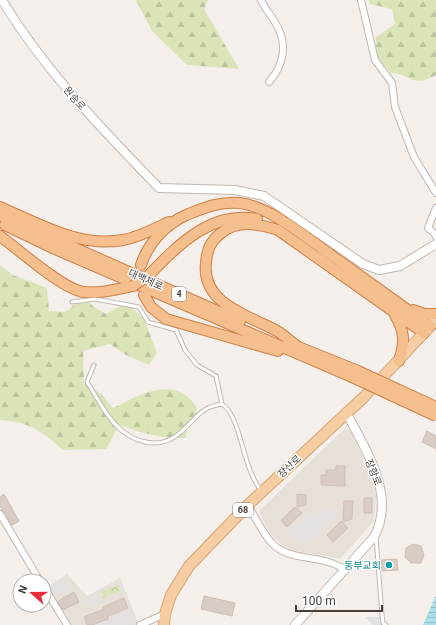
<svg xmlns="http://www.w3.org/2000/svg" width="436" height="625" font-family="Roboto,'Noto Sans KR',sans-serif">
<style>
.residential{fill:#e7e0d9}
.forest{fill:url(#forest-firs)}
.park{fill:url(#park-crowns)}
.parking{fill:#e3e0df}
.water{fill:url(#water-rules)}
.building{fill:#d8ccc4;stroke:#cfbfb5}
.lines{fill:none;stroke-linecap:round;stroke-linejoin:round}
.service-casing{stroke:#c2b8b1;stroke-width:5}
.minor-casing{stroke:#c2b8b1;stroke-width:8}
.tertiary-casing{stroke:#c2b8b1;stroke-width:10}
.primary-casing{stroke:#daa473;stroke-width:12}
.trunk-casing{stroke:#d18148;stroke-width:12}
.service{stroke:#fff;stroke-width:3}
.minor{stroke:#fff;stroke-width:6}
.tertiary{stroke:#fff;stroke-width:8}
.primary{stroke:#f6cca2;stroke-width:10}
.trunk{stroke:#f4be8d;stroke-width:10}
.trunk-bridge-casing{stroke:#d18148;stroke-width:12;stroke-linecap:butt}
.trunk-bridge{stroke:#f4be8d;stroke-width:10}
.culture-dot{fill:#0f9aa8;stroke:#fff;stroke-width:1.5}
.labels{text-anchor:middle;stroke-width:3;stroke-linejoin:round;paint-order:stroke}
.shield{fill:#fff;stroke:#7f7974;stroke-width:1}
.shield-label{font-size:9px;font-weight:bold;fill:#483f39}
.street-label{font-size:10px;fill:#483f39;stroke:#fff}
.culture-label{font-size:10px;fill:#0d838f;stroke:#fff;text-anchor:end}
</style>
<defs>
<pattern id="forest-firs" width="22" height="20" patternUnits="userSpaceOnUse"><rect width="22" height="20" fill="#dae4b7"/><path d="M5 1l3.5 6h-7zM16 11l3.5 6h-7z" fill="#bdc59e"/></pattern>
<pattern id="park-crowns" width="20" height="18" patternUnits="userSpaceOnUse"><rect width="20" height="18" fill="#dae4b7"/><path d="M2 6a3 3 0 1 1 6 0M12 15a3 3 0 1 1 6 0" fill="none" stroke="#bdc59e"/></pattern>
<pattern id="water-rules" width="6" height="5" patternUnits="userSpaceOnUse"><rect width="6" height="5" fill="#addfeb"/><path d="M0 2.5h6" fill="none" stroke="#96c0ca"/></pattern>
</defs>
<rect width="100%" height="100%" fill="#f4efeb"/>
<!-- residential -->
<path class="residential" d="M 344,429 L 352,431 L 372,478 L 376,496 L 374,521 L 340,559 L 286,549 L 268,531 L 259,511 Z
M 67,574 L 87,596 L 120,578 L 139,625 L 69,625 L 47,587 Z"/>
<!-- forest -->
<path class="forest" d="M 136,0 L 208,0 L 204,9 L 239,69 L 187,65 L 152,31 Z
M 368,0 L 436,0 L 436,75 C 411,89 413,74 391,73 L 375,54 L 376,37 L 395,24 L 392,9 L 370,4 Z
M 0,265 L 13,275 L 47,288 L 49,311 L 65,312 L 84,297 L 94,307 L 106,314 L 126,303 L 144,319 L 157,353 L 149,365 L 126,355 L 110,344 L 83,351 L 84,384 L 100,393 L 113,408 C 134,398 164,379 187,396 C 191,399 194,404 197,408 L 195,418 L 188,422 L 186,438 C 162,439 142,433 119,425 L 106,449 L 63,450 C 42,431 29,422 0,420 Z"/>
<!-- park -->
<path class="park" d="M 118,585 L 121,591 L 103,598 L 101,592 Z"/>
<!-- parking -->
<path class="parking" d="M 328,507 L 337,516 L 309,543 L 299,542 L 289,531 L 308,513 L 320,514 Z
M 64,578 L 70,589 L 55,598 L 49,587 Z
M 97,594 L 101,602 L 88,607 L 85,599 Z
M 130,610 L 136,624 L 133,625 L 96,625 Z
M 365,617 L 380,617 L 384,625 L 373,625 Z"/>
<!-- water -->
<path class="water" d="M 436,595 L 436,625 L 423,625 Z"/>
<!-- building -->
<path class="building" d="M 427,431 L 436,436 L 436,449 L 422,442 Z
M 336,466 L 345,466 L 345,486 L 321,485 L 321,475 L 326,475 L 326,470 L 336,470 Z
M 4,494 L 19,521 L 12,525 L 0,506 L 0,497 Z
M 297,494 L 306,495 L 306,505 L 297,507 Z
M 364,498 L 372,498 L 372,513 L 364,513 Z
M 344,501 L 353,501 L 352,519 L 343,522 Z
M 295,507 L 302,513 L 287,527 L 281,520 Z
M 341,521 L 348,528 L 333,542 L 327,535 Z
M 413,544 L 421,546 L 424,555 L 421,563 L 411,563 L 405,557 L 406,548 Z
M 397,559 L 398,570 L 382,571 L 381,560 Z
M 74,592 L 79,602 L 63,610 L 58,601 Z
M 204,596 L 235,603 L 232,616 L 201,609 Z
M 124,598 L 128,608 L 108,616 L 108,619 L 92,625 L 87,625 L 84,617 L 104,609 L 103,607 Z"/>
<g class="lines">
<!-- service casing -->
<g class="service-casing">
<path id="service" d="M 72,302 L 95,299 L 139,307 L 148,322 L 176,330 L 185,350 L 197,365 L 216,376 L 222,404
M 94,365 L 87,382 C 95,394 101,407 110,418 C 127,441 158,453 181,432 C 197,418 200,407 222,404 C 242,417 242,470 262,491
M 376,537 L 382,615 L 383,623 L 386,625"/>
</g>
<!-- minor casing -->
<g class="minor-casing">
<path id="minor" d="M 261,0 C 265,9 271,15 276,24 C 288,44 284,65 269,82
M 361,0 L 375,60 L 392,83 L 395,107 L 414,157 L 436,193
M 436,208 L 428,228 L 435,234 L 436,237
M 248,505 C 255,517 262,532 271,542 C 288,563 323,553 345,570
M 0,514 L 40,581
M 44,587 L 67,625
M 140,625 L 165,614"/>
</g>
<!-- tertiary casing -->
<g class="tertiary-casing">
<path id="tertiary" d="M 2,0 C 45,71 102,129 159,188 L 235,190 L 264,196 L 363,264 L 379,270 L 400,266 L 436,244
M 295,625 L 374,537 C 397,495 365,449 346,412"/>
</g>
<!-- primary casing -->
<g class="primary-casing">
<path id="primary" d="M 164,625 L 165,614 L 171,595 L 189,566 L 248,505 L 364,397 L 436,320"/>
</g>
<!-- trunk casing -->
<g class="trunk-casing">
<path id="trunk" d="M 0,207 C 39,224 80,248 123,240 C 139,237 154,229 169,222
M 0,215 L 240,321
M 5,225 L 55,249 L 352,377
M 0,236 C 19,250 64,290 84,292 C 100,294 117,289 133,286
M 141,265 C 148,243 165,225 186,215 C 204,208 220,201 239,203 C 270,206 305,237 331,255 C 364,279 397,302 430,326
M 149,275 C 179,244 211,211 257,219
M 144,295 L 151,307 L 166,319 L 278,351
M 413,310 L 424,314 L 436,314
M 395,315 C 405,332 405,343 399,361
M 291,344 L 358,371
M 297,346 C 290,341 284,335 277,331 C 250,316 201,304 206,263 C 207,250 210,242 220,234 C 237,219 259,224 278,230 L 424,333"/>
</g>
<!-- service -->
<use href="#service" class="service"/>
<!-- minor -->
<use href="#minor" class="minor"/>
<!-- tertiary -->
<use href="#tertiary" class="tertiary"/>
<!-- primary -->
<use href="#primary" class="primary"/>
<!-- trunk -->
<use href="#trunk" class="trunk"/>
<!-- trunk-bridge casing -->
<g class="trunk-bridge-casing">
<path id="trunk-bridge" d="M 133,286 L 149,275
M 358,371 L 436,407
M 352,377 L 436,416"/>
</g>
<!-- trunk-bridge -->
<use href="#trunk-bridge" class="trunk-bridge"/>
</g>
<!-- markers -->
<circle class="culture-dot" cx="389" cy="565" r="4"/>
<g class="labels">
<!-- shield labels -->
<g class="shield">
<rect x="172" y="287" width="14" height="14" rx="3"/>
<rect x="233" y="503" width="20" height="14" rx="3"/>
</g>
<g class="shield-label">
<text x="179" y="297">4</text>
<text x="243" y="513">68</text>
</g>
<!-- street labels -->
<g class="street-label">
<text transform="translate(75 98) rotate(49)" y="4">원송로</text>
<text transform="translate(146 279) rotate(24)" y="4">대백제로</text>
<text transform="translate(289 466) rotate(-43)" y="4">장산로</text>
<text transform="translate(374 472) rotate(68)" y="4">장항로</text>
</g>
<!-- culture labels -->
<g class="culture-label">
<text x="381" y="569">동부교회</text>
</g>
</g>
<!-- north arrow -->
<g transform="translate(32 593) rotate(291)"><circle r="19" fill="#ffffff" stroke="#b6b2b0"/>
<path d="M0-3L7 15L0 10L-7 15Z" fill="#e82e3b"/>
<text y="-6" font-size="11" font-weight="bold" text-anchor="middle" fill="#483f39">N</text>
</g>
<!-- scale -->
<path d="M296 605v6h86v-6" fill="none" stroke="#483f39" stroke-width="2"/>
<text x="302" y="605" font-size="12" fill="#483f39" stroke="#ffffff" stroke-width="3" paint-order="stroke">100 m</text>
</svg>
